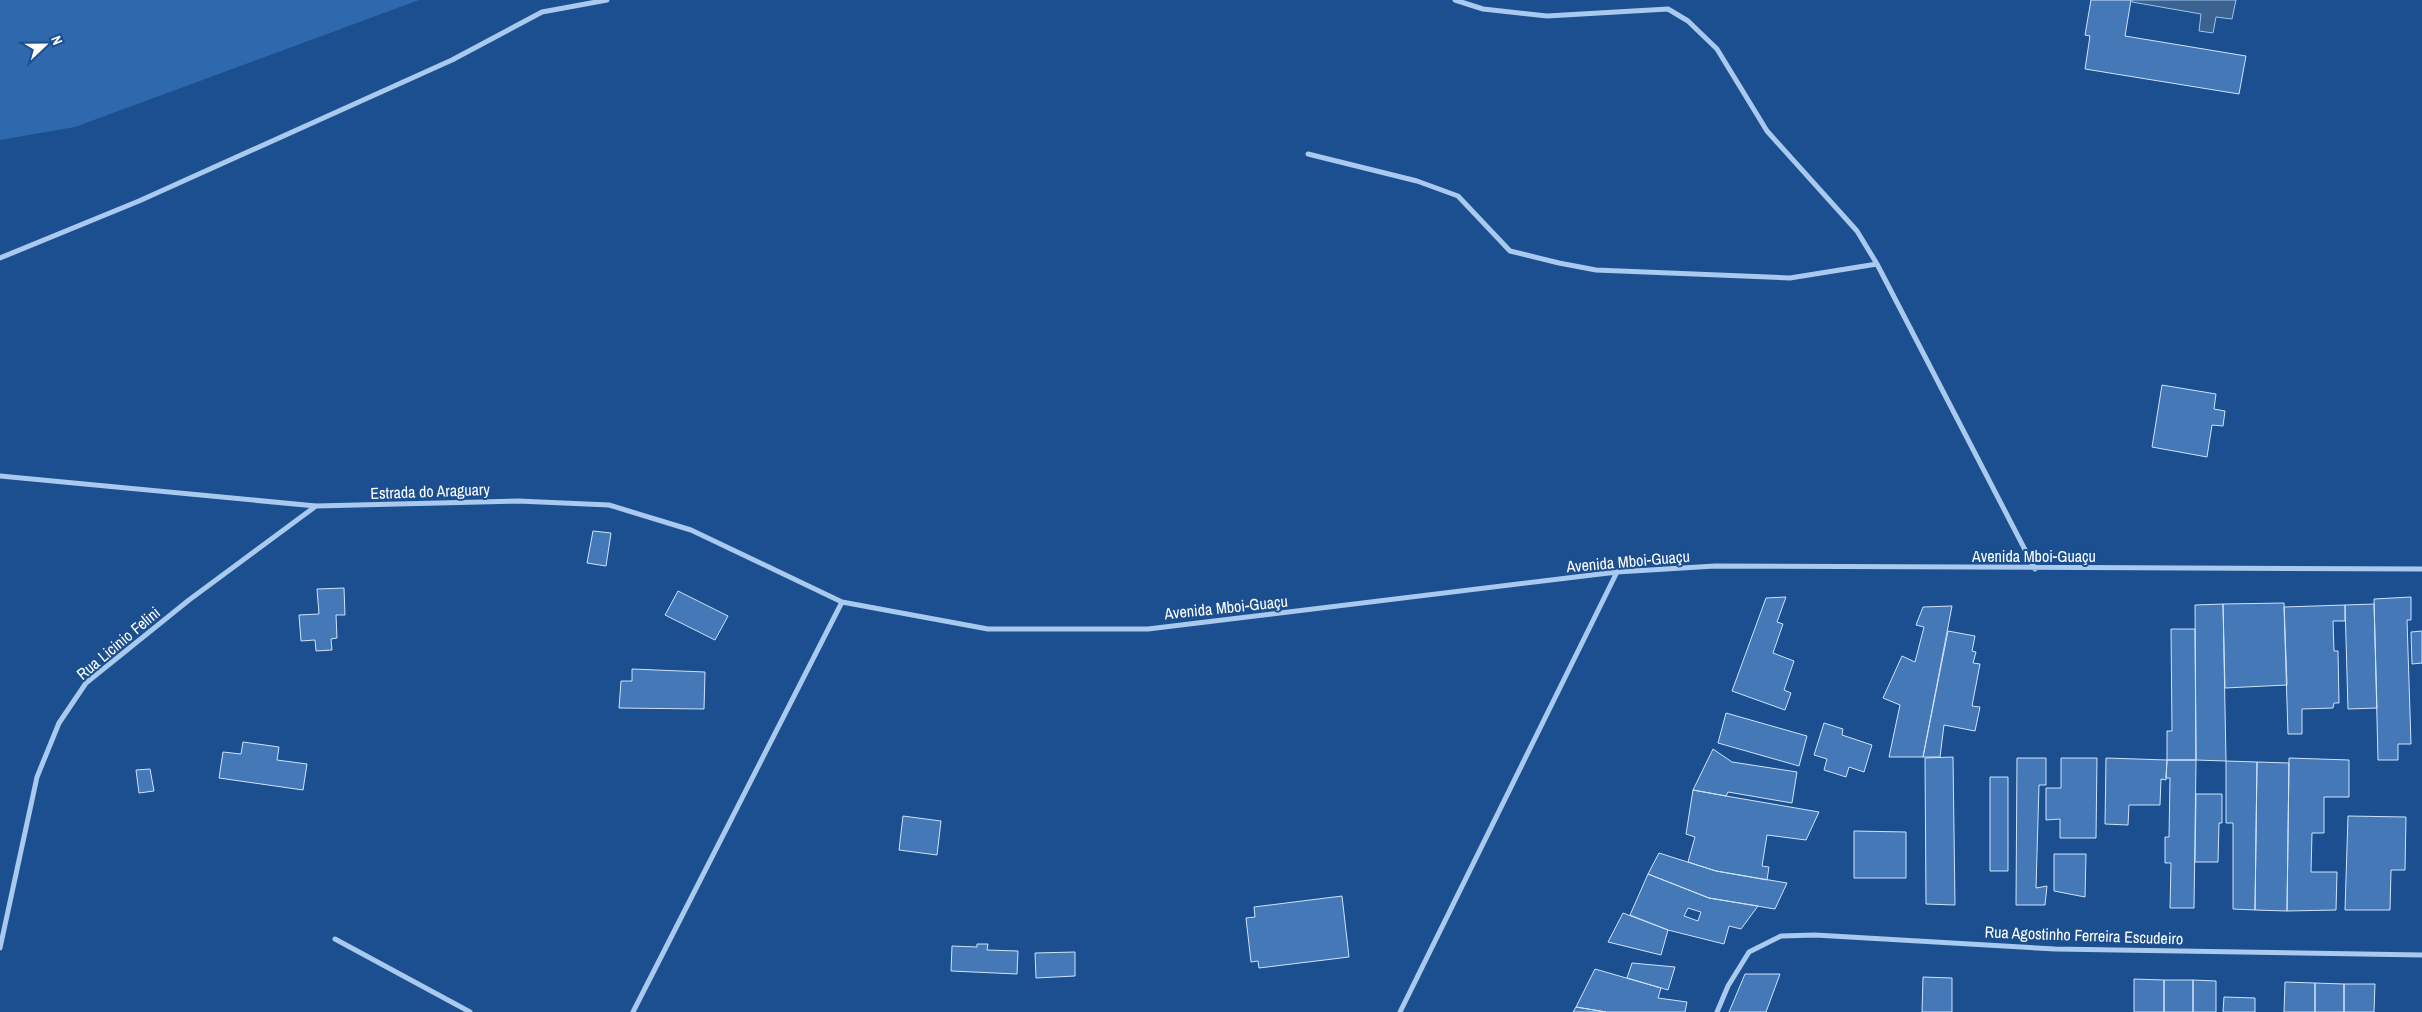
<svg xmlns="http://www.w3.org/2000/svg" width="2422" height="1012" font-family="'Archivo Narrow',sans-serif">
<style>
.green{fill:#2e69ad}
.water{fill:#3c6290;stroke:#9cc4f0}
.building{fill:#4478b7;stroke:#cfe3fa;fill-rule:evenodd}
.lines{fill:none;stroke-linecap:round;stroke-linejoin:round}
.minor{stroke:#a9c9ee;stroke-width:5}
.labels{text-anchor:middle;stroke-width:4;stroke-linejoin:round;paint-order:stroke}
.street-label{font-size:16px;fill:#fff;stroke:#1b4f8f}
</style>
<rect width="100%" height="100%" fill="#1b4f8f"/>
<!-- green -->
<path class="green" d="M 0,0 L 419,0 L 75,127 L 0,140 Z"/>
<!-- water -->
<path class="water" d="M 2132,0 L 2236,0 L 2232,19 L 2216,17 L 2213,33 L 2199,31 L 2201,14 L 2132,2 Z"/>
<!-- building -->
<path class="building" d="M 2091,0 L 2131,0 L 2125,36 L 2246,56 L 2239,94 L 2085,69 L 2090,36 L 2085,35 Z
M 2162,385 L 2216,394 L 2214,409 L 2225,411 L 2223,426 L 2212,425 L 2207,457 L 2152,447 Z
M 593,531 L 611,533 L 606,566 L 587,563 Z
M 344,588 L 345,615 L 336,615 L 337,638 L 331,639 L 332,650 L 316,651 L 315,640 L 301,641 L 299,615 L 319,614 L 317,589 Z
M 678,591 L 728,616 L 715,640 L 665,615 Z
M 1786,597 L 1777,622 L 1783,624 L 1773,653 L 1794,661 L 1784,690 L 1791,693 L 1785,710 L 1732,691 L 1766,598 Z
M 2411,597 L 2411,620 L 2407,620 L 2411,744 L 2398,744 L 2398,760 L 2378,760 L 2374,599 Z
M 2284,603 L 2287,685 L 2225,688 L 2223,604 Z
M 2223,604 L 2226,761 L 2196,760 L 2195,605 Z
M 2374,604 L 2377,708 L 2348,709 L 2345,605 Z
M 2345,605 L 2345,621 L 2333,621 L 2334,651 L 2338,651 L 2339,703 L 2334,703 L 2333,708 L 2302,709 L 2302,734 L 2288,734 L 2284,607 Z
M 1952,606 L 1923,757 L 1889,757 L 1900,705 L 1883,698 L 1902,656 L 1915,662 L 1924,627 L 1916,625 L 1923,607 Z
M 2171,629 L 2195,629 L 2196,760 L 2167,760 L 2167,731 L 2172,731 Z
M 1948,631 L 1975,636 L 1972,651 L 1976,652 L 1973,663 L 1980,664 L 1972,706 L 1980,707 L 1975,731 L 1944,725 L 1940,757 L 1923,757 Z
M 2422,631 L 2422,663 L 2412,664 L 2411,632 Z
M 632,669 L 705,672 L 704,709 L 619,708 L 621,681 L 632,681 Z
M 1726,713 L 1807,736 L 1799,766 L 1718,743 Z
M 1824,723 L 1843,729 L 1842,735 L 1872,745 L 1864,772 L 1849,767 L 1846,777 L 1824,770 L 1827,759 L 1814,755 Z
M 243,742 L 279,747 L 277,760 L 307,764 L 303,790 L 219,778 L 223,752 L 241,754 Z
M 1713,749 L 1732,762 L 1797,772 L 1792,803 L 1728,792 L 1726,796 L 1693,790 Z
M 1953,757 L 1955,905 L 1926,904 L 1925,758 Z
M 2017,758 L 2046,758 L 2046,785 L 2039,785 L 2036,888 L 2047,886 L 2045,905 L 2016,905 Z
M 2061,758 L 2097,758 L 2096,838 L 2060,838 L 2060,819 L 2046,820 L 2046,788 L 2061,788 Z
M 2106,758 L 2167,760 L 2166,780 L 2161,779 L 2160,805 L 2129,805 L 2128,825 L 2105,824 Z
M 2289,758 L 2349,760 L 2349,797 L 2324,797 L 2324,833 L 2312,833 L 2311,872 L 2337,872 L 2336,910 L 2287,911 Z
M 2167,760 L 2196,760 L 2194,908 L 2170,908 L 2171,863 L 2165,863 L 2165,837 L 2169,837 L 2170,778 L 2166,778 Z
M 2226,761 L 2257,762 L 2255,910 L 2233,909 L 2233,823 L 2226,823 Z
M 2257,762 L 2289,763 L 2287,911 L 2255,910 Z
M 150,769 L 154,791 L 139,793 L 136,770 Z
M 1990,777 L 2008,777 L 2008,871 L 1990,871 Z
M 1693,790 L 1726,796 L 1819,812 L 1806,840 L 1767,835 L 1762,866 L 1769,867 L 1767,880 L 1716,871 L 1688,862 L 1695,837 L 1686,834 Z
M 2196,794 L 2222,794 L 2222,823 L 2219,823 L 2218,862 L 2195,862 Z
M 903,816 L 941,821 L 937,855 L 899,850 Z
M 2348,816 L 2406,817 L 2405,870 L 2391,870 L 2390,910 L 2345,910 Z
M 1854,831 L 1906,832 L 1906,878 L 1854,878 Z
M 1659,853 L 1716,871 L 1787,883 L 1775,909 L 1709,898 L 1648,874 Z
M 2054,854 L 2086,854 L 2085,897 L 2054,891 Z
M 1648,874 L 1709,898 L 1758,906 L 1741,929 L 1729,926 L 1724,944 L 1668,930 L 1630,915 ZM 1688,908 L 1701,912 L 1698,921 L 1684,916 Z
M 1342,896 L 1349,957 L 1259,968 L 1258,961 L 1251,962 L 1246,918 L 1255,917 L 1254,907 Z
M 1623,913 L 1668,930 L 1661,955 L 1608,942 Z
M 977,944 L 988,944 L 987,950 L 1018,951 L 1017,974 L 951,971 L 952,946 L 977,947 Z
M 1075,952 L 1075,976 L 1036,978 L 1035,953 Z
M 1632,963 L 1675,967 L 1668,990 L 1627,978 Z
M 1595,969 L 1661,988 L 1658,998 L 1687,1002 L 1685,1012 L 1606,1012 L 1576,1007 Z
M 1745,974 L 1780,974 L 1766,1012 L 1729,1012 Z
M 1923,977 L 1952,978 L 1952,1012 L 1922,1012 Z
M 2134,979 L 2164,980 L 2164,1012 L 2134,1012 Z
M 2164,980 L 2193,980 L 2193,1012 L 2164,1012 Z
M 2193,980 L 2216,981 L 2216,1012 L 2193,1012 Z
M 2285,982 L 2315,983 L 2315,1012 L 2284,1012 Z
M 2315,983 L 2344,984 L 2344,1012 L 2315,1012 Z
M 2344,984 L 2375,984 L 2374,1012 L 2344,1012 Z
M 2224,997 L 2255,998 L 2255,1012 L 2223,1012 Z
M 1576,1007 L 1606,1012 L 1573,1012 Z"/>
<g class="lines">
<!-- minor -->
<path class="minor" d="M 1455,0 L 1483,9 L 1547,16 L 1668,9 L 1688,21 L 1717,49 L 1767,131 L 1857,231 L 1877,264 L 2035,569
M 1308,154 L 1417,181 L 1458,196 L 1510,251 L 1559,263 L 1596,270 L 1790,278 L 1877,264
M 0,258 L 139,201 L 452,60 L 542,12 L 607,0
M 0,476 L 316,506 L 518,501 L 609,505 L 691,530 L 842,602 L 988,629 L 1148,629 L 1617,572 L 1715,566 L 2422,569
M 335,939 L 470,1012
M 0,948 L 37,777 L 59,723 L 86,683 L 189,600 L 316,506
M 633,1012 L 842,602
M 1400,1012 L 1617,572
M 1717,1012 L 1728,986 L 1749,952 L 1781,936 L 1815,935 L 2055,949 L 2422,955"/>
</g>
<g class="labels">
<!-- street labels -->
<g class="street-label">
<text transform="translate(430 491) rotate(-2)" y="6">Estrada do Araguary</text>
<text x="2034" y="562">Avenida Mboi-Guaçu</text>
<text transform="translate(1628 561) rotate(-5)" y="6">Avenida Mboi-Guaçu</text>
<text transform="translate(1226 607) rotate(-6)" y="6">Avenida Mboi-Guaçu</text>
<text transform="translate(118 643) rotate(-40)" y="6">Rua Licinio Felini</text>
<text transform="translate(2084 935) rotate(2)" y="6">Rua Agostinho Ferreira Escudeiro</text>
</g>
</g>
<!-- north arrow -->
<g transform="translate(45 45) rotate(68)" stroke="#1b4f8f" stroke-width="4" paint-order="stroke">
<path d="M0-4L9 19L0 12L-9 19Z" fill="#ffffff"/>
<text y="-8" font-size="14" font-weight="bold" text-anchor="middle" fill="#ffffff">N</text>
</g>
</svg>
